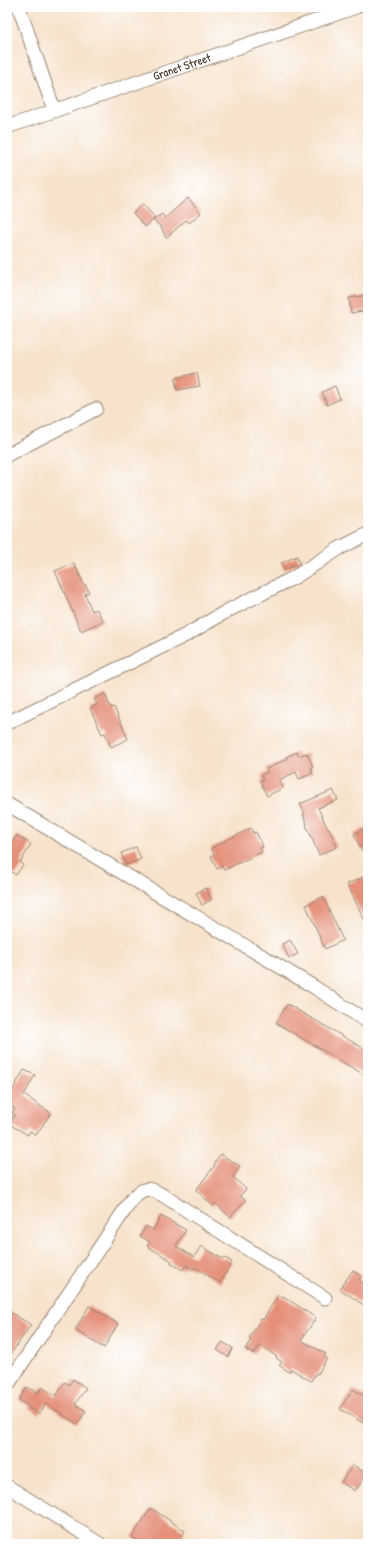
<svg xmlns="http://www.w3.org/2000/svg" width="375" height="1551" font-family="'Patrick Hand',sans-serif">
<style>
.building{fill:#e59079}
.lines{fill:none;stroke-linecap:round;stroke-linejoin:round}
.minor-casing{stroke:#998674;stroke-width:15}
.minor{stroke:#fff;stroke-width:13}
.labels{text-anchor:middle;stroke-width:3;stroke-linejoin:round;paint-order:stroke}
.street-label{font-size:12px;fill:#3b2a1e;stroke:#fff}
</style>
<rect width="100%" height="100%" fill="#fff"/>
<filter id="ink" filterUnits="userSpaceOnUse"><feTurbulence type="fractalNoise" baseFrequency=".025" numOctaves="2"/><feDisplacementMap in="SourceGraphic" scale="8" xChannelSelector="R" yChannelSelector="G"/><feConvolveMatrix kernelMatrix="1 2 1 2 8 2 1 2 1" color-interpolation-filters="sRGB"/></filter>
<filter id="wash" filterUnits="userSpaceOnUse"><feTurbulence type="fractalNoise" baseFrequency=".012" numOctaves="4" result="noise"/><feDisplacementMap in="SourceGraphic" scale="16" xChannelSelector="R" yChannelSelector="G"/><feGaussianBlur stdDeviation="0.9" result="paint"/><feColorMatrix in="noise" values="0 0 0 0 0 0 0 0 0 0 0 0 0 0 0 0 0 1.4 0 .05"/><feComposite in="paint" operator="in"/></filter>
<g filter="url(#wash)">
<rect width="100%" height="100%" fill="#f7e2cb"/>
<g id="blocks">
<!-- building -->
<path class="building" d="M 188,198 L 201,213 L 189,223 L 186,220 L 166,238 L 161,227 L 153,220 L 162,214 L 165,218 Z
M 143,204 L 155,218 L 145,227 L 133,213 Z
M 368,295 L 368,310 L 351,313 L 349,298 Z
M 197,373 L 200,386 L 177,390 L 175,378 Z
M 335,386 L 340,399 L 327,405 L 322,392 Z
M 297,556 L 300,563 L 284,570 L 281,563 Z
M 74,563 L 84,585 L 85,584 L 89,592 L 85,594 L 92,611 L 97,609 L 103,621 L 81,631 L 55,571 Z
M 105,694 L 111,708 L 114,707 L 128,739 L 111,747 L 105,733 L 102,734 L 90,708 L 97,705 L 94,699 Z
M 297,752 L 298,756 L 307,753 L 313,767 L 311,768 L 313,773 L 299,779 L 296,772 L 279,780 L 283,788 L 267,796 L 260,781 L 263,780 L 261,775 L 268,772 L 266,769 L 287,759 L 286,757 Z
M 333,790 L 338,800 L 318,808 L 328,829 L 329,828 L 337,847 L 319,855 L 306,825 L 307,824 L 303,815 L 305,814 L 300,804 Z
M 368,827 L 368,848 L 362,851 L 354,834 Z
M 251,828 L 253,833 L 256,832 L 263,847 L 260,848 L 262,852 L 224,870 L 222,866 L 217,869 L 211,856 L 214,854 L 211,848 Z
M 17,835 L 31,844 L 20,863 L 23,865 L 16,875 L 7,869 L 7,850 Z
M 136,847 L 141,859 L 126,865 L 121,853 Z
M 364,877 L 366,882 L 368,881 L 368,927 L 347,884 Z
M 206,888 L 211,900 L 202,905 L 196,893 Z
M 323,897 L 343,940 L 325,949 L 306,905 Z
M 290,940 L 298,954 L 289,958 L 282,944 Z
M 287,1004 L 368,1051 L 368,1077 L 276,1023 Z
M 24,1070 L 35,1075 L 24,1095 L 51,1113 L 36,1135 L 30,1131 L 28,1135 L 9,1124 L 15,1115 L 12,1113 L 15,1109 L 7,1105 L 7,1100 Z
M 220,1154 L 240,1166 L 233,1177 L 246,1189 L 240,1196 L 246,1200 L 230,1217 L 215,1203 L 213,1206 L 196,1190 L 215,1165 L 214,1164 Z
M 161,1216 L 186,1230 L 176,1246 L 194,1257 L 201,1246 L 223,1259 L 225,1258 L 232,1262 L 220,1283 L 195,1267 L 193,1270 L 186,1265 L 183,1270 L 171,1263 L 172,1261 L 147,1246 L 150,1242 L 140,1236 L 146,1226 L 153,1230 Z
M 353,1270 L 361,1276 L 359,1280 L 368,1287 L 368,1308 L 340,1289 Z
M 278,1295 L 282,1298 L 283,1296 L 316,1318 L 301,1340 L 326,1354 L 324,1357 L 327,1358 L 318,1374 L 316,1373 L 311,1381 L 291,1369 L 289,1372 L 279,1365 L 282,1362 L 276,1358 L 277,1357 L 260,1345 L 254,1354 L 245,1349 L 251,1340 L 249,1338 L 261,1319 L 263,1320 Z
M 89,1306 L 118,1324 L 104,1348 L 75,1330 Z
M 7,1310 L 31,1325 L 7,1359 Z
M 222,1342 L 233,1348 L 228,1357 L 217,1350 Z
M 73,1379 L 86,1388 L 75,1404 L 86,1411 L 77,1424 L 46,1404 L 39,1414 L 29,1408 L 29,1406 L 19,1400 L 27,1387 L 38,1393 L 42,1387 L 56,1396 L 65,1382 L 69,1385 Z
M 353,1389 L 368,1398 L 368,1426 L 340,1409 Z
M 353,1465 L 367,1474 L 355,1491 L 341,1482 Z
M 151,1508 L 185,1531 L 176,1544 L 142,1544 L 132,1537 Z"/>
</g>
</g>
<g filter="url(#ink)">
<use href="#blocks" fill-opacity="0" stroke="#998674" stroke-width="1"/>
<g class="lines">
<!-- minor casing -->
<g class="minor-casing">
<g id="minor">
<path d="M 19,7 L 54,110"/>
<path id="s1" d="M 7,127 L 356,7"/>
<path d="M 7,455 L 96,409"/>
<path d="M 7,723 L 188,634 L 227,611 L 295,577 L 340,548 L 368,534"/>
<path d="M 7,804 L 314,987 L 368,1022"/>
<path d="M 7,1386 L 132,1199 C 144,1186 149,1187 164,1196 L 325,1298"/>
<path d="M 7,1486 L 100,1544"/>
</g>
</g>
<!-- minor -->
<use href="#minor" class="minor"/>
</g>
</g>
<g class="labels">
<!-- street labels -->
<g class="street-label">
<text dy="4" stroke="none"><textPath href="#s1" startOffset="185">Granet Street</textPath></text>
</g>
</g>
<!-- margin -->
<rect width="375" height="1551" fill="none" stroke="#fff" stroke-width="24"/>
</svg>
